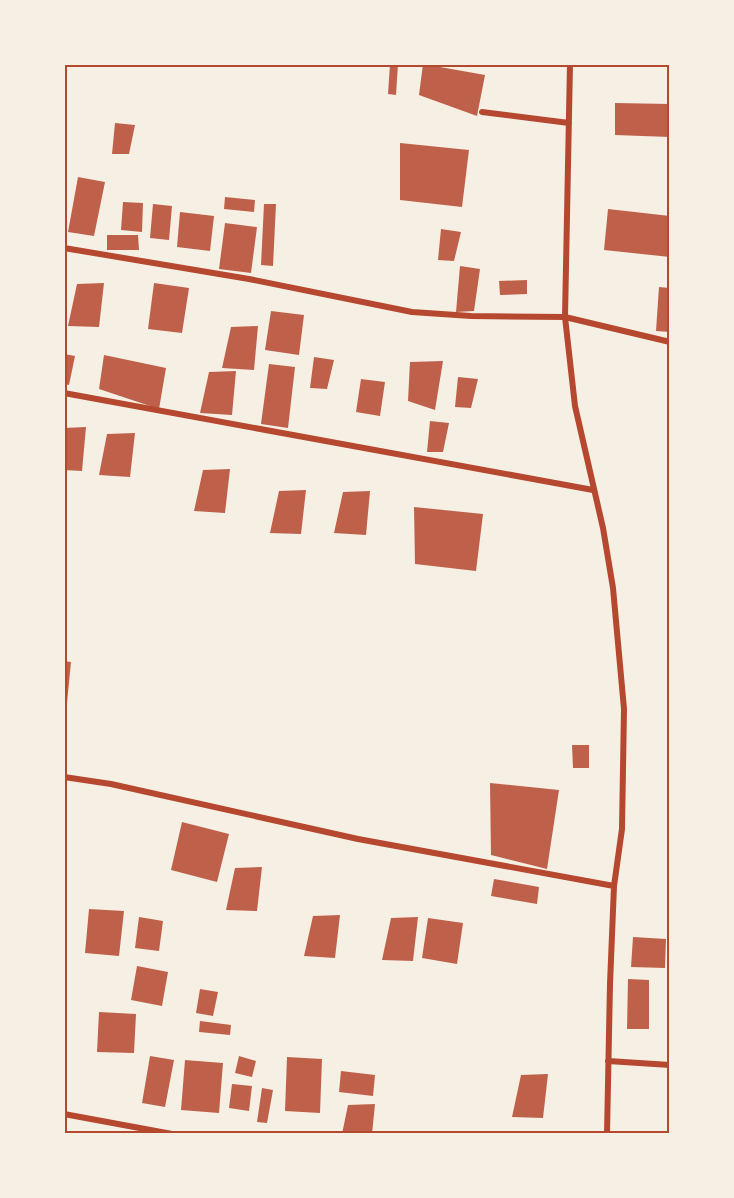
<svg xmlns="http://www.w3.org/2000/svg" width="734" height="1198" font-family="'Work Sans',sans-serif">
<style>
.building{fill:#bf614a}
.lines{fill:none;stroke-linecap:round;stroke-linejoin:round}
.minor{stroke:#b5482f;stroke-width:6}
.neatline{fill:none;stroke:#b5482f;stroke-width:2}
</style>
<rect width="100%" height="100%" fill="#f6efe4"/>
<!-- building -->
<path class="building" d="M 390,64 L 398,64 L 396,95 L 388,94 Z
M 423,64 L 485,75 L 477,116 L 419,95 Z
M 615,103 L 670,104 L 670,137 L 615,135 Z
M 115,123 L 135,125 L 129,154 L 112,154 Z
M 400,143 L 469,150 L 462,207 L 400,200 Z
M 78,177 L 105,182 L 94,236 L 68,232 Z
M 225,197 L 255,200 L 254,212 L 224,209 Z
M 123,202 L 143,203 L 142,232 L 121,230 Z
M 153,204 L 172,206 L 169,240 L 150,238 Z
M 264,204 L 276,204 L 273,266 L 261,265 Z
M 608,209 L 670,216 L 670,257 L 604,250 Z
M 180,212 L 214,216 L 210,251 L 177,247 Z
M 225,223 L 257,227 L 251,273 L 219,269 Z
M 441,229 L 461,232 L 454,261 L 438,260 Z
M 107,235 L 138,235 L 139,250 L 107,250 Z
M 460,266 L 480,269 L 474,311 L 456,312 Z
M 527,280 L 527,294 L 500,295 L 499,281 Z
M 104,283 L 99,327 L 68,326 L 77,284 Z
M 154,283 L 189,288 L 182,333 L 148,329 Z
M 659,287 L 670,288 L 670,332 L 656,331 Z
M 271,311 L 304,315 L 299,355 L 265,350 Z
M 258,326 L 254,370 L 222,368 L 231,327 Z
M 64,354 L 75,356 L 69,385 L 64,384 Z
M 104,355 L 166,368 L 159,409 L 99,389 Z
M 314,357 L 334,360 L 327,389 L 310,388 Z
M 443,361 L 435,410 L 408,401 L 410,362 Z
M 269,364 L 295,367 L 288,428 L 261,424 Z
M 236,371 L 232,415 L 200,413 L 209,372 Z
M 458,377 L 478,379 L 471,408 L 455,407 Z
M 361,379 L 385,382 L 380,416 L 356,412 Z
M 430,421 L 449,423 L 443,452 L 427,452 Z
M 86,427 L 82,471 L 64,470 L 64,428 Z
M 135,433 L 130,477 L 99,475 L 107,434 Z
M 230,469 L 225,513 L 194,511 L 203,470 Z
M 306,490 L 301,534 L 270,533 L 279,491 Z
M 370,491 L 366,535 L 334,533 L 343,492 Z
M 414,507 L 483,514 L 476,571 L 415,564 Z
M 64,661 L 71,662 L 67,703 L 64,703 Z
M 572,745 L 589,745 L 589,768 L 573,768 Z
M 490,783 L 559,790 L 547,869 L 491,855 Z
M 182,822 L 229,834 L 217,882 L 171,870 Z
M 262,867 L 257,911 L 226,910 L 235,868 Z
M 494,879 L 539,887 L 537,904 L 491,896 Z
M 89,909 L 124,911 L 119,956 L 85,953 Z
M 340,915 L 335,958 L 304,956 L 313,916 Z
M 139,917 L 163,921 L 159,951 L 135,948 Z
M 418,917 L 413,961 L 382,960 L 391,918 Z
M 428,918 L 463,923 L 457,964 L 422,958 Z
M 633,937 L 666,939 L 665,968 L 631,967 Z
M 137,966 L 168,972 L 162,1006 L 131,1000 Z
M 628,979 L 649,980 L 649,1029 L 627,1029 Z
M 200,989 L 218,992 L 213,1016 L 196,1013 Z
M 99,1012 L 136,1014 L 134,1053 L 97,1052 Z
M 200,1021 L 231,1025 L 230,1035 L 199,1032 Z
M 150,1056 L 174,1060 L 165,1107 L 142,1103 Z
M 239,1056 L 256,1061 L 252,1077 L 235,1073 Z
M 287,1057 L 322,1059 L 320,1113 L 285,1111 Z
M 185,1060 L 223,1063 L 219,1113 L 181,1110 Z
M 341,1071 L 375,1075 L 373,1096 L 339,1092 Z
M 548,1074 L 543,1118 L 512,1117 L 521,1075 Z
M 232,1084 L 252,1086 L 249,1111 L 229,1108 Z
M 262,1088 L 273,1090 L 267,1123 L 257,1122 Z
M 375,1104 L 372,1134 L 342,1134 L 348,1105 Z"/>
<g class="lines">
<!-- minor -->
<path class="minor" d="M 570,64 L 565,317 L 575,406 L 603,528 L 613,588 L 624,709 L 622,829 L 614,886 L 610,984 L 607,1134
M 482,112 L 569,123
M 64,248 L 249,279 L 412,312 L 471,316 L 565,317 L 670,342
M 64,393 L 593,490
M 64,777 L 111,784 L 358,839 L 614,886
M 608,1061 L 670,1065
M 64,1114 L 172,1134"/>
</g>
<!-- border -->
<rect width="734" height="1198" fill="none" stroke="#f6efe4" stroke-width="132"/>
<rect x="66" y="66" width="602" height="1066" class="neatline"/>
</svg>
